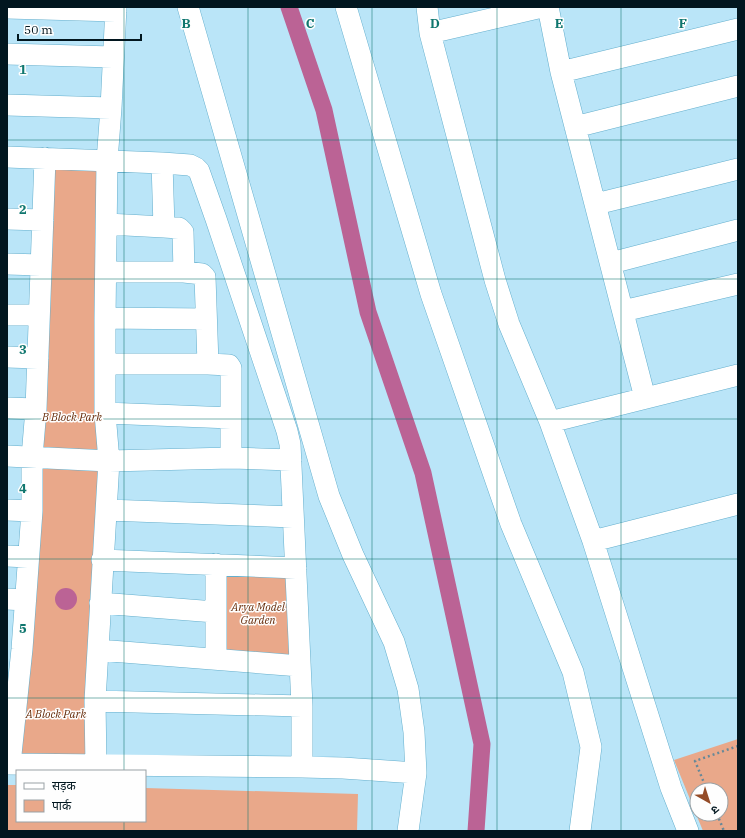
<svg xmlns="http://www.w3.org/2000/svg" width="745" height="838" font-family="'IBM Plex Serif','Noto Sans Devanagari',serif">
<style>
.green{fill:#e9a88a;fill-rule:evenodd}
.water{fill:#bb6395}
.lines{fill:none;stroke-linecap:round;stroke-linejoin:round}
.canal{stroke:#bb6395;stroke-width:17}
.minor-casing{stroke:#64afcd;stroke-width:22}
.path{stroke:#688998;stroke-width:2.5;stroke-dasharray:2 3;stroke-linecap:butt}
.minor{stroke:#fff;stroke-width:21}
.grid{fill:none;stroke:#0f766e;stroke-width:1;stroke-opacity:0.55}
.labels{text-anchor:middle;stroke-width:3;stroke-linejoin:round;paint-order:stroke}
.park-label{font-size:11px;font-style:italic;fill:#662b09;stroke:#fefefe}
.grid-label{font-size:13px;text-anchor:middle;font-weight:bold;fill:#0f766e;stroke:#fefefe;stroke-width:3;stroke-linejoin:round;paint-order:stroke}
</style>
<rect width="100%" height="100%" fill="#bae5f8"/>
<!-- green -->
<path class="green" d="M 45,158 L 107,161 L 91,762 L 15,760 Z
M 216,564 L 296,568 L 300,666 L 220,659 Z
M 738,739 L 738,831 L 703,831 L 674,760 ZM 697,790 L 721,790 L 721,814 L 697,814 Z
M 7,785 L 17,785 L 17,821 L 145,821 L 145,788 L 358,794 L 357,831 L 7,831 Z"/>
<!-- water -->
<path class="water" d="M55 599a11 11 0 1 1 22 0a11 11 0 1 1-22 0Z"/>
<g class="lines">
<!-- canal -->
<path class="canal" d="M 289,7 L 324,110 L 368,312 L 423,473 L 482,744 L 476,831"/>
<!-- minor casing -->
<g class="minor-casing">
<path id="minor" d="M 188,7 L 329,496 L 353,555 L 394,642 L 408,689 L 414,732 L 416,773 L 408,831
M 346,7 L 431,294 L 511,524 L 573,672 L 591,747 L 580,831
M 427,7 L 430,33 L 495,280 L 509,324 L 550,422 L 593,541 L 671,788 L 688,831
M 548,7 L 561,72 L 645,398
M 7,8 L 116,11
M 430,33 L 542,7
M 7,54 L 113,57
M 561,72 L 738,29
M 7,105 L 111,108
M 575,127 L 738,86
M 7,157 L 162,163 L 190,165 L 196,168 L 199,171 L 216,219 L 287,431 L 290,444 L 302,706 L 302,767 L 7,764
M 162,163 L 164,227 L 179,228 L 183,232 L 184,272 L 202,274 L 205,277 L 208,364 L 229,365 L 231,368 L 231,458
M 596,204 L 738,169
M 7,219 L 43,220
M 107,224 L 164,227
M 611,263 L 738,230
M 7,264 L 41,265
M 106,272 L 184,272
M 623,311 L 738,284
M 7,315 L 39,315
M 105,318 L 206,319
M 7,357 L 38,358
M 105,364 L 208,364
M 7,408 L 36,409
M 105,413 L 231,418
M 550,422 L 738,375
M 7,456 L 109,461 L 231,458 L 291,460
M 7,510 L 32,511
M 107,510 L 293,517
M 593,541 L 738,504
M 7,556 L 28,557
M 102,560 L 296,568
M 7,599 L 25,600
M 100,603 L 215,612
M 98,650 L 300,666
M 216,659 L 216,564
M 95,701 L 302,706
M 10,764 L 22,649 L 32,511 L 32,457 L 36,409 L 45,158
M 96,766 L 95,701 L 109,461 L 105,413 L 105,318 L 107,161 L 111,108 L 116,7
M 302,767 L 343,768 L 416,773"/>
</g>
<!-- path -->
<path class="path" d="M 707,790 L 695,761 L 738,746
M 717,814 L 724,831"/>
<!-- minor -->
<use href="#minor" class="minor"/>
</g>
<!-- grid -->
<path class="grid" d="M 124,7 L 124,771M 248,7 L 248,831M 372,7 L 372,831M 497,7 L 497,831M 621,7 L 621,831M 7,140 L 738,140M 7,279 L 738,279M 7,419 L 738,419M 7,559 L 738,559M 7,698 L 738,698M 124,821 L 124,831"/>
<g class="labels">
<!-- park labels -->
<g class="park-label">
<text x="72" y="421">B Block Park</text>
<text x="258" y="611">Arya Model<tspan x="258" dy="13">Garden</tspan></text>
<text x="56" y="718">A Block Park</text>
</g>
</g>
<g class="grid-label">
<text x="186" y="28">B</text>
<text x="310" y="28">C</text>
<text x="435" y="28">D</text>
<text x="559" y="28">E</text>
<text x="683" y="28">F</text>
<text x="23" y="74">1</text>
<text x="23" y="214">2</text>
<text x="23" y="354">3</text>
<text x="23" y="493">4</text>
<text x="23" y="633">5</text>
</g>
<!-- border -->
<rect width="745" height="838" fill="none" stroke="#01161f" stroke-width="16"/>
<!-- legend -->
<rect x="16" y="770" width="130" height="52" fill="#fefefe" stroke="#99a1a5"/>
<rect x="24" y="783" width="20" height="6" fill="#ffffff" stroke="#99a1a5"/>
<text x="52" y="790" font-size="12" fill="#01161f">सड़क</text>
<rect x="24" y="800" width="20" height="12" fill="#e9a88a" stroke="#99a1a5"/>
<text x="52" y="810" font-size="12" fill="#01161f">पार्क</text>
<!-- north arrow -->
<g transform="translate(709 802) rotate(141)"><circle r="19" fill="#fefefe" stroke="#99a1a5"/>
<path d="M0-3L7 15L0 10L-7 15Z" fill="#944c28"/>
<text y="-6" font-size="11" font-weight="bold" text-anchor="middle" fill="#01161f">उ</text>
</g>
<!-- scale -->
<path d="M18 34v6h123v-6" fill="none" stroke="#01161f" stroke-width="2"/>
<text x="24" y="34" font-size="12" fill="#01161f" stroke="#fefefe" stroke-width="3" paint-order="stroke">50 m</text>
</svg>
